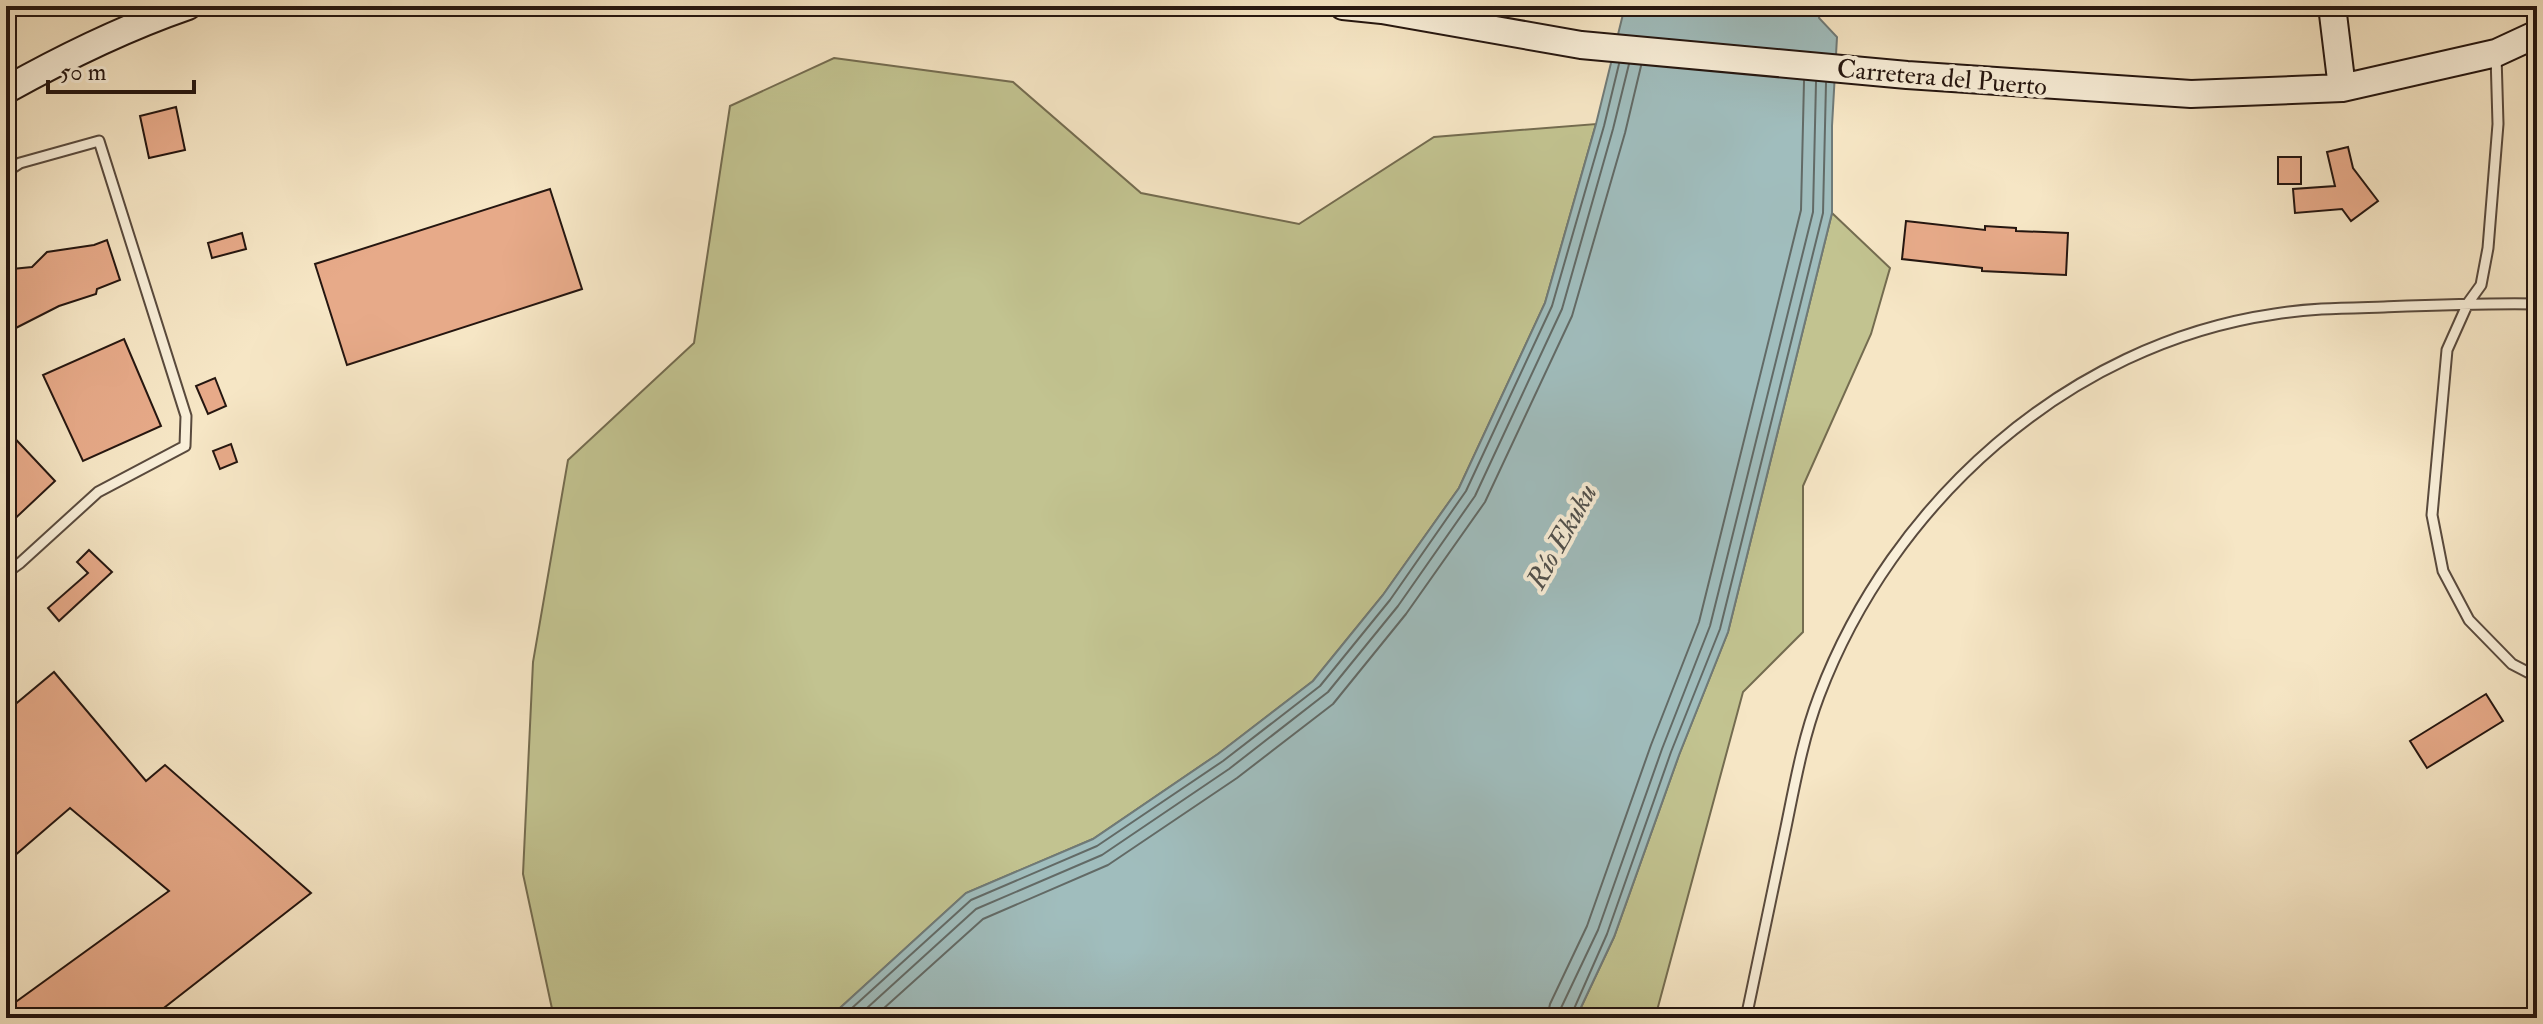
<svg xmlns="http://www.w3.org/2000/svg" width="2543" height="1024" font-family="'IM FELL Double Pica',serif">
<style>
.green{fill:#c2c390;stroke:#746c50;stroke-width:2}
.water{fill:#a0bdbd;stroke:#6f7a78;stroke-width:2}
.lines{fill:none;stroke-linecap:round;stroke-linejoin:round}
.shore{stroke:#626a66;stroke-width:2}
.building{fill:#e7aa89;stroke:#251610;stroke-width:2}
.lane-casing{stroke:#594a3d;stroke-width:13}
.secondary-casing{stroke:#251610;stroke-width:30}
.lane{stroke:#f9efd9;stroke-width:9}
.secondary{stroke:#f9efd9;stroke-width:26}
.labels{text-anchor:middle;stroke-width:8;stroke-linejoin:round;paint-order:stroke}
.street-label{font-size:26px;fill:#251610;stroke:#f9efd9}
.water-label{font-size:28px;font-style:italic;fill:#50504d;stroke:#f9efd9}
</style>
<rect width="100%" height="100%" fill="#f6e6c5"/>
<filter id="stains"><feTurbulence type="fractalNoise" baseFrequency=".0025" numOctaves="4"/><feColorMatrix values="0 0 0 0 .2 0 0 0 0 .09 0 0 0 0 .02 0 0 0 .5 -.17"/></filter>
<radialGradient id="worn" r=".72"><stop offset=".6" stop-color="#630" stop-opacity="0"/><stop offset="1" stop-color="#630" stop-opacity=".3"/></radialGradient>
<!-- green -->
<path class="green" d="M 834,58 L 1013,82 L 1141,193 L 1299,224 L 1434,137 L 1596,124 L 1545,303 L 1459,488 L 1383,595 L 1313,681 L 1218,754 L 1093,839 L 966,893 L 829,1018 L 554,1018 L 523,874 L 533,662 L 568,460 L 694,343 L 730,106 Z
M 1832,213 L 1890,268 L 1871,334 L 1803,486 L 1803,632 L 1743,692 L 1655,1018 L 1576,1018 L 1614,937 L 1679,755 L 1728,632 Z"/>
<!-- water -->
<path class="water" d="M 1625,6 L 1822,6 L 1819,18 L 1837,37 L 1832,126 L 1832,213 L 1728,632 L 1679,755 L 1614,937 L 1576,1018 L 829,1018 L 966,893 L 1093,839 L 1218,754 L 1313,681 L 1383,595 L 1459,488 L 1545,303 L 1596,124 Z"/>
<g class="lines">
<!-- shore -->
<path class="shore" d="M 841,1018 L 971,900 L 1097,846 L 1223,761 L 1320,686 L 1390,600 L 1466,491 L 1552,306 L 1604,126 L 1619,64
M 856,1018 L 976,909 L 1102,855 L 1229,769 L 1328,692 L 1398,606 L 1475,496 L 1562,309 L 1613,129 L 1629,64
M 873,1018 L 983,919 L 1108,865 L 1237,778 L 1333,704 L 1406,614 L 1485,502 L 1572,316 L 1625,133 L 1641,66
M 1547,1018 L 1550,1004 L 1587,926 L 1651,745 L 1699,622 L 1801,210 L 1804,81
M 1559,1018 L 1561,1008 L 1598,930 L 1662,749 L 1710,626 L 1813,212 L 1816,82
M 1570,1018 L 1607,934 L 1671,752 L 1720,629 L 1823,213 L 1826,83"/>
</g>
<!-- building -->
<path class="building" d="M 176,107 L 185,150 L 149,158 L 140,116 Z
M 2348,147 L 2353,168 L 2378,201 L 2351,221 L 2342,209 L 2295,213 L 2293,189 L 2335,186 L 2327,152 Z
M 2278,157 L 2301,157 L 2301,184 L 2278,184 Z
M 550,189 L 582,289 L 347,365 L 315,264 Z
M 1906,221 L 1985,230 L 1985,226 L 2016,228 L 2016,231 L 2068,233 L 2066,275 L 1982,271 L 1982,268 L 1902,259 Z
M 242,233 L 246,249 L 212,258 L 208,243 Z
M 107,240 L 120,280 L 97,289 L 96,294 L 59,306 L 6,333 L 6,275 L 12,269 L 32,267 L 47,252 L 94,245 Z
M 124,339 L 161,426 L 83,461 L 43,375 Z
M 215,378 L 226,406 L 208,414 L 196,386 Z
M 6,429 L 55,481 L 6,527 Z
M 231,444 L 237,462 L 220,469 L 213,451 Z
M 89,550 L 112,572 L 59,621 L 48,608 L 88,573 L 77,562 Z
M 54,672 L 146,781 L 165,765 L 311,893 L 151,1018 L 6,1018 L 6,1009 L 169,891 L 70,808 L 6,863 L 6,712 Z
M 2486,694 L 2503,721 L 2427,768 L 2410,741 Z"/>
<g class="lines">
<!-- lane casing -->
<g class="lane-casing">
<path id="lane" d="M 2496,55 L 2498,124 L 2488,248 L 2481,285 L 2468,303 L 2447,350 L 2432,515 L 2443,571 L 2469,620 L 2512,664 L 2537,677
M 6,172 L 20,163 L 99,141 L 186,416 L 185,446 L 98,492 L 20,563 L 6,573
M 1746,1018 C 1760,954 1773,890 1786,827 C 1795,783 1803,738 1819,696 C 1892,503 2067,344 2275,314 C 2311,308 2348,308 2384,307 C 2436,305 2486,303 2537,304"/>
</g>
<!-- secondary casing -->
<g class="secondary-casing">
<path id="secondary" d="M 1343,6 L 1382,10 L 1581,45 L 1907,75 L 2191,94 L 2342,88 L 2496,53 L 2537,34
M 2332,6 L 2342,88
M 6,90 C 65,57 124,28 188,6"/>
</g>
<!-- lane -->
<use href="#lane" class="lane"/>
<!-- secondary -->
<use href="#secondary" class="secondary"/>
</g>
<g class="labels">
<!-- street labels -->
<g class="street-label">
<text transform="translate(1942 77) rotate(5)" y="9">Carretera del Puerto</text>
</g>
<!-- water labels -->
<g class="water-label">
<text transform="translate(1561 536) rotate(-61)" y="10">Río Ekuku</text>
</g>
</g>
<!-- margin -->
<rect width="2543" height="1024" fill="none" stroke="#f6e6c5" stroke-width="32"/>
<rect x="8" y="8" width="2527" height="1008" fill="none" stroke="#251610" stroke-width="4"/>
<rect x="16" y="16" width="2511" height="992" fill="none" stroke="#251610" stroke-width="2"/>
<!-- scale -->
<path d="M48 80v12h146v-12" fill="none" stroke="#251610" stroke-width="4"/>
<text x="60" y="80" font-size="24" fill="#251610" stroke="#f9efd9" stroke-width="6" paint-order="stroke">50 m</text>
<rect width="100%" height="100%" filter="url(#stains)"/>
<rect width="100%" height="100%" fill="url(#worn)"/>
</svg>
